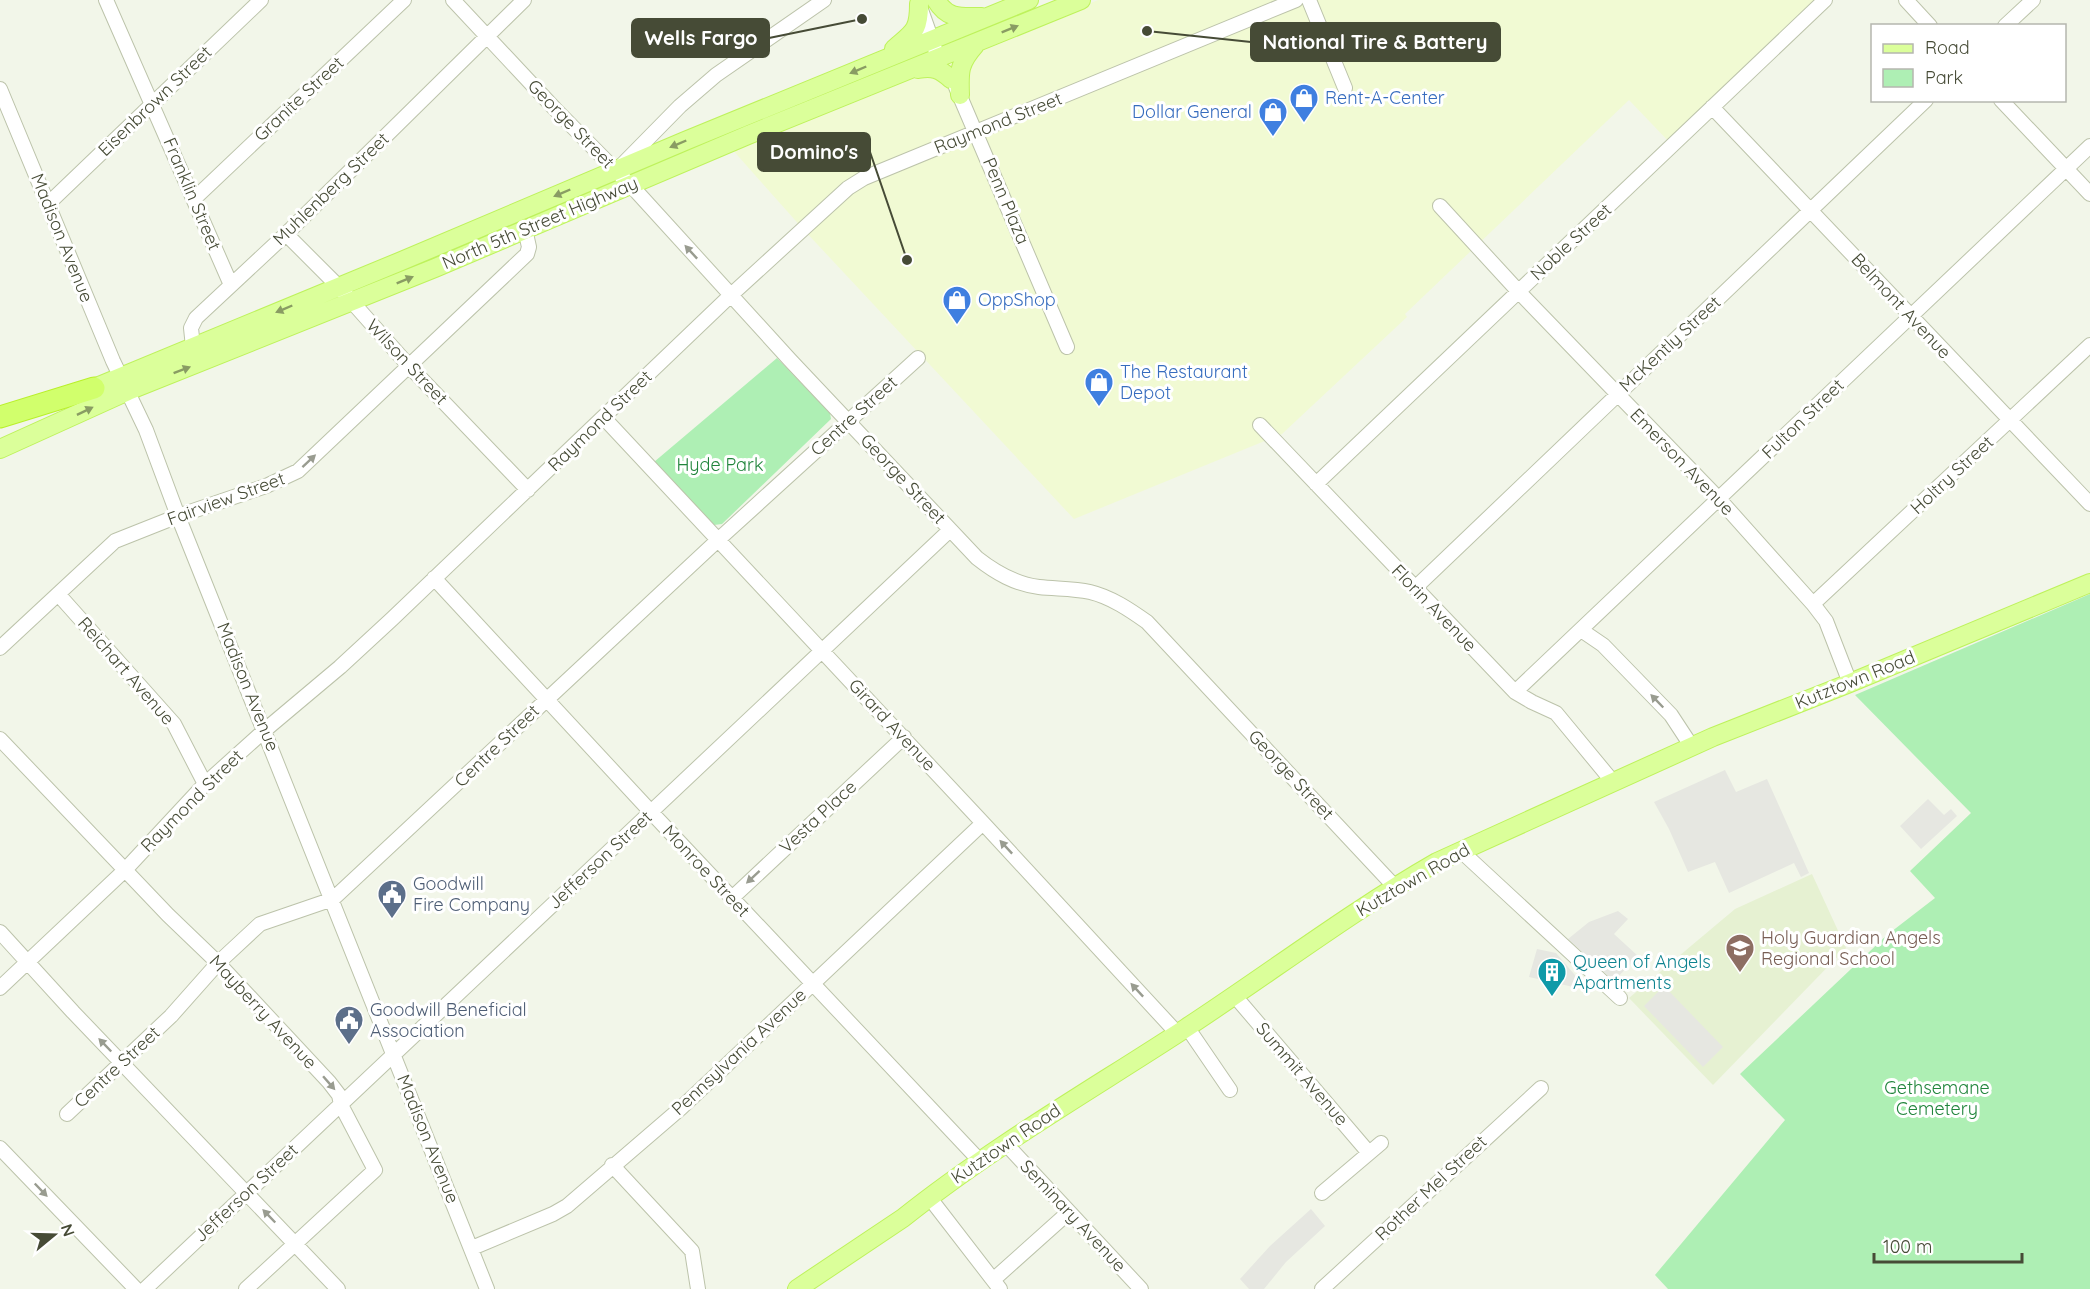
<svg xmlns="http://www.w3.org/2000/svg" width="2090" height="1289" font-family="Quicksand,sans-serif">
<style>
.commercial{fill:#f1fad3}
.education{fill:#e6f1d2}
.green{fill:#aeefb4}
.parking{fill:#e6e7e1}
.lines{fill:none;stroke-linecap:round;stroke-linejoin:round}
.minor-casing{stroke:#bcc3aa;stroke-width:16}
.major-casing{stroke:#bef25c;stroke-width:20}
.highway-casing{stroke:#b9f02a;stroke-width:23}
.minor{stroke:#fff;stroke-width:14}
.major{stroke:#dbff9a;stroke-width:18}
.highway{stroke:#d1ff6c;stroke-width:21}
.oneway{fill:#899c63}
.oneway2{fill:#999c90}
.labels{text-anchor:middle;stroke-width:6;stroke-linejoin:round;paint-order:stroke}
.shop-label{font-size:18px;fill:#366cbe;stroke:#fff;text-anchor:start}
.street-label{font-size:18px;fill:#464b36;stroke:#fff}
.park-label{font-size:18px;fill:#21853c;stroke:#fff}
.service-label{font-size:18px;fill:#4e5e75;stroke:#fff;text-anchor:start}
.education-label{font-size:18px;fill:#785e54;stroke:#fff;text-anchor:start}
.culture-label{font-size:18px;fill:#0d838f;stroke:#fff;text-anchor:start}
.leader{fill:none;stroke:#464b36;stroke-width:2}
.callout-dot{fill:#464b36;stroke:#fff;stroke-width:2}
.callout{fill:#464b36;stroke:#464b36;stroke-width:2}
.callout-label{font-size:20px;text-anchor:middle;font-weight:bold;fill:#fff}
</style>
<rect width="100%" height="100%" fill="#f2f6e9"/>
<!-- commercial -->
<path class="commercial" d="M 1098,0 L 1825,0 L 1673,146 L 1629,100 L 1405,314 L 1407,317 L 1282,434 L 1074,519 L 803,229 L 731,148 L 815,113 L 841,108 L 927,72 L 949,70 L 944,58 L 973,53 Z"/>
<!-- education -->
<path class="education" d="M 1812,874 L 1846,948 L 1713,1085 L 1629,998 L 1735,909 Z"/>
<!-- green -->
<path class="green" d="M 777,358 L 830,413 L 831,419 L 722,524 L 714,525 L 654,462 Z
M 2090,594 L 2090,1289 L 1668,1289 L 1655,1275 L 1785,1120 L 1740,1074 L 1887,935 L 1935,898 L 1910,871 L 1971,813 L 1855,695 Z"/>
<!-- parking -->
<path class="parking" d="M 1725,770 L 1736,792 L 1767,779 L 1809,873 L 1801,877 L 1794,863 L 1729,893 L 1715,862 L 1688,872 L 1669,829 L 1654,802 Z
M 1928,799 L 1944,815 L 1951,809 L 1957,816 L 1921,849 L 1900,826 Z
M 1618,911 L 1628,919 L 1614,934 L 1638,956 L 1614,981 L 1568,939 L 1589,922 Z
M 1537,949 L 1556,953 L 1580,981 L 1578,988 L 1529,977 Z
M 1664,986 L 1723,1047 L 1703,1067 L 1644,1006 Z
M 1311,1209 L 1325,1226 L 1286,1262 L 1264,1289 L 1249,1289 L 1240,1279 L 1270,1246 Z"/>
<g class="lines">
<!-- minor casing -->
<g class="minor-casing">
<path id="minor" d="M 106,0 L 231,285
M 453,0 L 555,109 L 637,192 L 790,360 L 977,558 C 996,573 1015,584 1039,587 C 1056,589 1073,588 1090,592 C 1111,597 1130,610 1147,622 L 1395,887
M 1309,0 L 1345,88
M 1906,0 L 1930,26
M 920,7 L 935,49
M 2005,26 L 2033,0
M 956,87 L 1067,347
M 0,89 L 113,361 L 146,430 L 178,516 L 487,1289
M 2001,100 L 2090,194
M 1712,107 L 2090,504
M 622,165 L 680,106 L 716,75 L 824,0
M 194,199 L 404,0
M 49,203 L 261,0
M 1440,206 L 1519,292 L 1719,499 L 1813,604 L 1826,621 L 1850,683
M 286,234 L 338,286 L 409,366 L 528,490
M 193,347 L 191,328 L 196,318 L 286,234 L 524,0
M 604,418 L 983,823 L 1177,1033
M 1260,425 L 1515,692 L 1532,702 L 1556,713 L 1613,782
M 1316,484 L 1825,0
M 434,578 L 651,812 L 980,1161
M 1415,588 C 1585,425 1756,264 1926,100
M 58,594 L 174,724 L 205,784
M 1813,604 L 2090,345
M 1581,630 L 1603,645 L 1671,715 L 1692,747
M 0,648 L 115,541 L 178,516 L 266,486 L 298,471 L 527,254 L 529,247 L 525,229
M 1515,692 L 2090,146
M 0,739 L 168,915 L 218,963 L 329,1082 L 339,1095 L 341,1105 L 375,1170 L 246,1289
M 1461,851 L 1620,998
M 732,898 L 904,737
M 0,932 L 73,1012 L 338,1289
M 0,988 L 125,870 L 205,784 L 265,730 L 340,667 L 392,619 L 731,295 L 848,188 L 864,178 L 1296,0
M 1234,995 L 1369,1153
M 1187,1027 L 1230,1090
M 67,1114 L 171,1016 L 218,963 L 260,924 L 333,899 L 719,539 L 918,358
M 1005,1143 L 1141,1289
M 0,1148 L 136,1289
M 612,1165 L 692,1251 L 698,1289
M 1322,1193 L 1381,1143
M 929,1197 L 1000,1289
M 472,1248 L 553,1214 L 567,1206 L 681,1108 L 983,823
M 993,1280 L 1069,1212
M 145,1289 L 950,530
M 1322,1289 L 1541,1088"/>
</g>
<!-- major casing -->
<g class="major-casing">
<path id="major" d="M 936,0 C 948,20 961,17 982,17
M 894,49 C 913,32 919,32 919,4
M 918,69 C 933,66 940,69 951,79
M 960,95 C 959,71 959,63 975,45
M 82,393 L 399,262 L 685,141 L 1029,0
M 0,449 L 128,391 L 435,268 L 748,135 L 1081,0
M 797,1289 L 903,1218 C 992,1147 1091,1090 1186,1028 C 1270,973 1350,912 1437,862 L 1713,737 L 1850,683 L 2090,583"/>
</g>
<!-- highway casing -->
<g class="highway-casing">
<path id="highway" d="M 0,417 L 94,388"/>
</g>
<!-- minor -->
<use href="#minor" class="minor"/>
<!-- major -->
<use href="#major" class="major"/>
<!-- highway -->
<use href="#highway" class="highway"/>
</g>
<!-- one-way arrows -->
<defs><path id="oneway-solid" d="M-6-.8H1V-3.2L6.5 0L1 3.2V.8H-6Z" transform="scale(1.5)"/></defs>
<g class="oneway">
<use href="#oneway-solid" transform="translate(1010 29) rotate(-22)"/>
<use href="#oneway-solid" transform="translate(858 70) rotate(157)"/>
<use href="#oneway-solid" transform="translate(678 144) rotate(157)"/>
<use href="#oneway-solid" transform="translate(562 193) rotate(157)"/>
<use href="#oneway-solid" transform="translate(405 280) rotate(-22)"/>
<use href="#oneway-solid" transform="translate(284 309) rotate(157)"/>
<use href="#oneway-solid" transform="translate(182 370) rotate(-21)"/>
<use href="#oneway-solid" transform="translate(85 411) rotate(-26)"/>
</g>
<g class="oneway2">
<use href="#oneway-solid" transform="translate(691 252) rotate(-133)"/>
<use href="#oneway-solid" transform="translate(309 461) rotate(-43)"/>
<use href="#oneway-solid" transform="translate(1657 701) rotate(-134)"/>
<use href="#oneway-solid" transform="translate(1006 847) rotate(-133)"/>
<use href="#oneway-solid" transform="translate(753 877) rotate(137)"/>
<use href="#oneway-solid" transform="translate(1137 990) rotate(-133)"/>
<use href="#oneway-solid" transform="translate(105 1045) rotate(-134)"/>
<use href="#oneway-solid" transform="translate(329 1083) rotate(49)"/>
<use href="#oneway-solid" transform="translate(41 1190) rotate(46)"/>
<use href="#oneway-solid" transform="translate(269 1216) rotate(-134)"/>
</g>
<!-- icons -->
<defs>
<g id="shop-pin" transform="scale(1.5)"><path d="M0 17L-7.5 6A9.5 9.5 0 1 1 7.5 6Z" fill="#3f7fe0" stroke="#fff"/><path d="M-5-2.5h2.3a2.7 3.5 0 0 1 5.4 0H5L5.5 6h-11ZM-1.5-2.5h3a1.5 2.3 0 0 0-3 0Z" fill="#fff"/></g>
<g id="civic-pin" transform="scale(1.5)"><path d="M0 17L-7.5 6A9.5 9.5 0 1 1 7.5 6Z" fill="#5c6f8a" stroke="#fff"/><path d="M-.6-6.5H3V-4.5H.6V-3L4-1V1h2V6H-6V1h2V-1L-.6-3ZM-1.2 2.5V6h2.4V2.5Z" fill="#fff"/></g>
<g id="school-pin" transform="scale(1.5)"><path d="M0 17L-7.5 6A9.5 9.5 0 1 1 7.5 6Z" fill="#8d6e63" stroke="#fff"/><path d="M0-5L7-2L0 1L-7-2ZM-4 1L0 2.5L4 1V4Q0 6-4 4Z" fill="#fff"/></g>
<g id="building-pin" transform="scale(1.5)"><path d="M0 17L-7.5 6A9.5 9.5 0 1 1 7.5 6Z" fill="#0f9aa8" stroke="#fff"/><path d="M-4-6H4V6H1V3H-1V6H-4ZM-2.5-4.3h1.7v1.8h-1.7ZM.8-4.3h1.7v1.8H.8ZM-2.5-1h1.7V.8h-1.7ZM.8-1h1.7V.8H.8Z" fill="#fff"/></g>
</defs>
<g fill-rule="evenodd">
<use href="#shop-pin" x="1304" y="98"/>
<use href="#shop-pin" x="1273" y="112"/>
<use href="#shop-pin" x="957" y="300"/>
<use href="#shop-pin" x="1099" y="382"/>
<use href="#civic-pin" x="392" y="894"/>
<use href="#school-pin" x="1740" y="948"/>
<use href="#building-pin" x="1552" y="972"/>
<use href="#civic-pin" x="349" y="1020"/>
</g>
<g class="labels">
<!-- shop labels -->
<g class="shop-label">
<text x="1325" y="104">Rent-A-Center</text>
<text x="1252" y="118" text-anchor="end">Dollar General</text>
<text x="978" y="306">OppShop</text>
<text x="1120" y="378">The Restaurant<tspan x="1120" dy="21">Depot</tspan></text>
</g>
<!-- street labels -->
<g class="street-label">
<text transform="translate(299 99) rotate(-43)" y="6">Granite Street</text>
<text transform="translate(155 101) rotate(-44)" y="6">Eisenbrown Street</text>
<text transform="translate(998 123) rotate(-22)" y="6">Raymond Street</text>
<text transform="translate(571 124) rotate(46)" y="6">George Street</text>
<text transform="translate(331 189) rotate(-44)" y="6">Muhlenberg Street</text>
<text transform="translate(192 194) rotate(67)" y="6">Franklin Street</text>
<text transform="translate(1006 201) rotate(67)" y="6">Penn Plaza</text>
<text transform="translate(540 223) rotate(-23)" y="6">North 5th Street Highway</text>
<text transform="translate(62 238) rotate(68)" y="6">Madison Avenue</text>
<text transform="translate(1571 242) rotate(-43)" y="6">Noble Street</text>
<text transform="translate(1901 306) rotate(47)" y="6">Belmont Avenue</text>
<text transform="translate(1670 344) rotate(-43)" y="6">McKently Street</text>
<text transform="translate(407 362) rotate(47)" y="6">Wilson Street</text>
<text transform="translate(854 416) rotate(-42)" y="6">Centre Street</text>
<text transform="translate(1803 419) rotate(-44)" y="6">Fulton Street</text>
<text transform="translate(600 421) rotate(-44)" y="6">Raymond Street</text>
<text transform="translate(1682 462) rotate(46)" y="6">Emerson Avenue</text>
<text transform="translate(1952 475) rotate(-43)" y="6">Holtry Street</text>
<text transform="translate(903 479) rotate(47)" y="6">George Street</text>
<text transform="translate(226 499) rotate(-20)" y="6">Fairview Street</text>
<text transform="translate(1434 608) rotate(46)" y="6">Florin Avenue</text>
<text transform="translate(126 671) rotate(49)" y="6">Reichart Avenue</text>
<text transform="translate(1855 680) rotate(-22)" y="6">Kutztown Road</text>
<text transform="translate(248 687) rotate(68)" y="6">Madison Avenue</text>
<text transform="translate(892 725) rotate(47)" y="6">Girard Avenue</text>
<text transform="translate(497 746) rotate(-44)" y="6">Centre Street</text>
<text transform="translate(1291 775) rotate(47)" y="6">George Street</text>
<text transform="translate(192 801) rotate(-45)" y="6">Raymond Street</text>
<text transform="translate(818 817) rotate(-43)" y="6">Vesta Place</text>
<text transform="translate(600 860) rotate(-43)" y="6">Jefferson Street</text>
<text transform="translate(706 871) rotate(47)" y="6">Monroe Street</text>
<text transform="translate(1413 880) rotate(-30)" y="6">Kutztown Road</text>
<text transform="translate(263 1012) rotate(47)" y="6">Mayberry Avenue</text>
<text transform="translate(739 1052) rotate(-43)" y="6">Pennsylvania Avenue</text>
<text transform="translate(117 1067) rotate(-43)" y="6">Centre Street</text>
<text transform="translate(1302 1074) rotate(49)" y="6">Summit Avenue</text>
<text transform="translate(428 1139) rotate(68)" y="6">Madison Avenue</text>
<text transform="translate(1006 1144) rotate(-34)" y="6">Kutztown Road</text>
<text transform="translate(1431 1188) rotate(-43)" y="6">Rother Mel Street</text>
<text transform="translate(246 1193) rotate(-43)" y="6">Jefferson Street</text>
<text transform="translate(1073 1216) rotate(47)" y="6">Seminary Avenue</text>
</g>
<!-- park labels -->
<g class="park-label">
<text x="720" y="471">Hyde Park</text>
<text x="1937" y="1094">Gethsemane<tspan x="1937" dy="21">Cemetery</tspan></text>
</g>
<!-- service labels -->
<g class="service-label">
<text x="413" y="890">Goodwill<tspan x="413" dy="21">Fire Company</tspan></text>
<text x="370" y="1016">Goodwill Beneficial<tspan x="370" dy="21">Association</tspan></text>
</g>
<!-- education labels -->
<g class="education-label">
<text x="1761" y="944">Holy Guardian Angels<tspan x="1761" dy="21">Regional School</tspan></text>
</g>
<!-- culture labels -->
<g class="culture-label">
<text x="1573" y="968">Queen of Angels<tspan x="1573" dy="21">Apartments</tspan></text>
</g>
</g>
<!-- callouts -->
<path class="leader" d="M862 19L769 38M1147 31L1251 42M907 260L870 152"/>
<g class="callout-dot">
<circle cx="862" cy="19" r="6"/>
<circle cx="1147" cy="31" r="6"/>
<circle cx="907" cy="260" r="6"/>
</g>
<g class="callout">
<rect x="632" y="19" width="137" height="38" rx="6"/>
<rect x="1251" y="23" width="249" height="38" rx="6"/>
<rect x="758" y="133" width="112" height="38" rx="6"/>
</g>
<g class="callout-label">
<text x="701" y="45">Wells Fargo</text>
<text x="1375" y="49">National Tire &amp; Battery</text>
<text x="814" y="159">Domino's</text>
</g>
<!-- legend -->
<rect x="1871" y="24" width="195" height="78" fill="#ffffff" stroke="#b5b7af" stroke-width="1.5"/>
<rect x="1883" y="44" width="30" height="9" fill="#dbff9a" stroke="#b5b7af" stroke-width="1.5"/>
<text x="1925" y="54" font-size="18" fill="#464b36">Road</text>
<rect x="1883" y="69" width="30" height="18" fill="#aeefb4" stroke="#b5b7af" stroke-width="1.5"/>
<text x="1925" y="84" font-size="18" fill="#464b36">Park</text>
<!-- north arrow -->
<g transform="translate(54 1235) rotate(71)" stroke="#ffffff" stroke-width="4.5" paint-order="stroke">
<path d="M0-4.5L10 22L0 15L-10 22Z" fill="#464b36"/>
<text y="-9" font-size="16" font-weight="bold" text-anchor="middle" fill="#464b36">N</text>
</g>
<!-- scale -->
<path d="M1874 1253v9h148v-9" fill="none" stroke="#464b36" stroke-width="3"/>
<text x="1883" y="1253" font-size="18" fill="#464b36" stroke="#ffffff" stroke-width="4.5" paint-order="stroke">100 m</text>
</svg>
